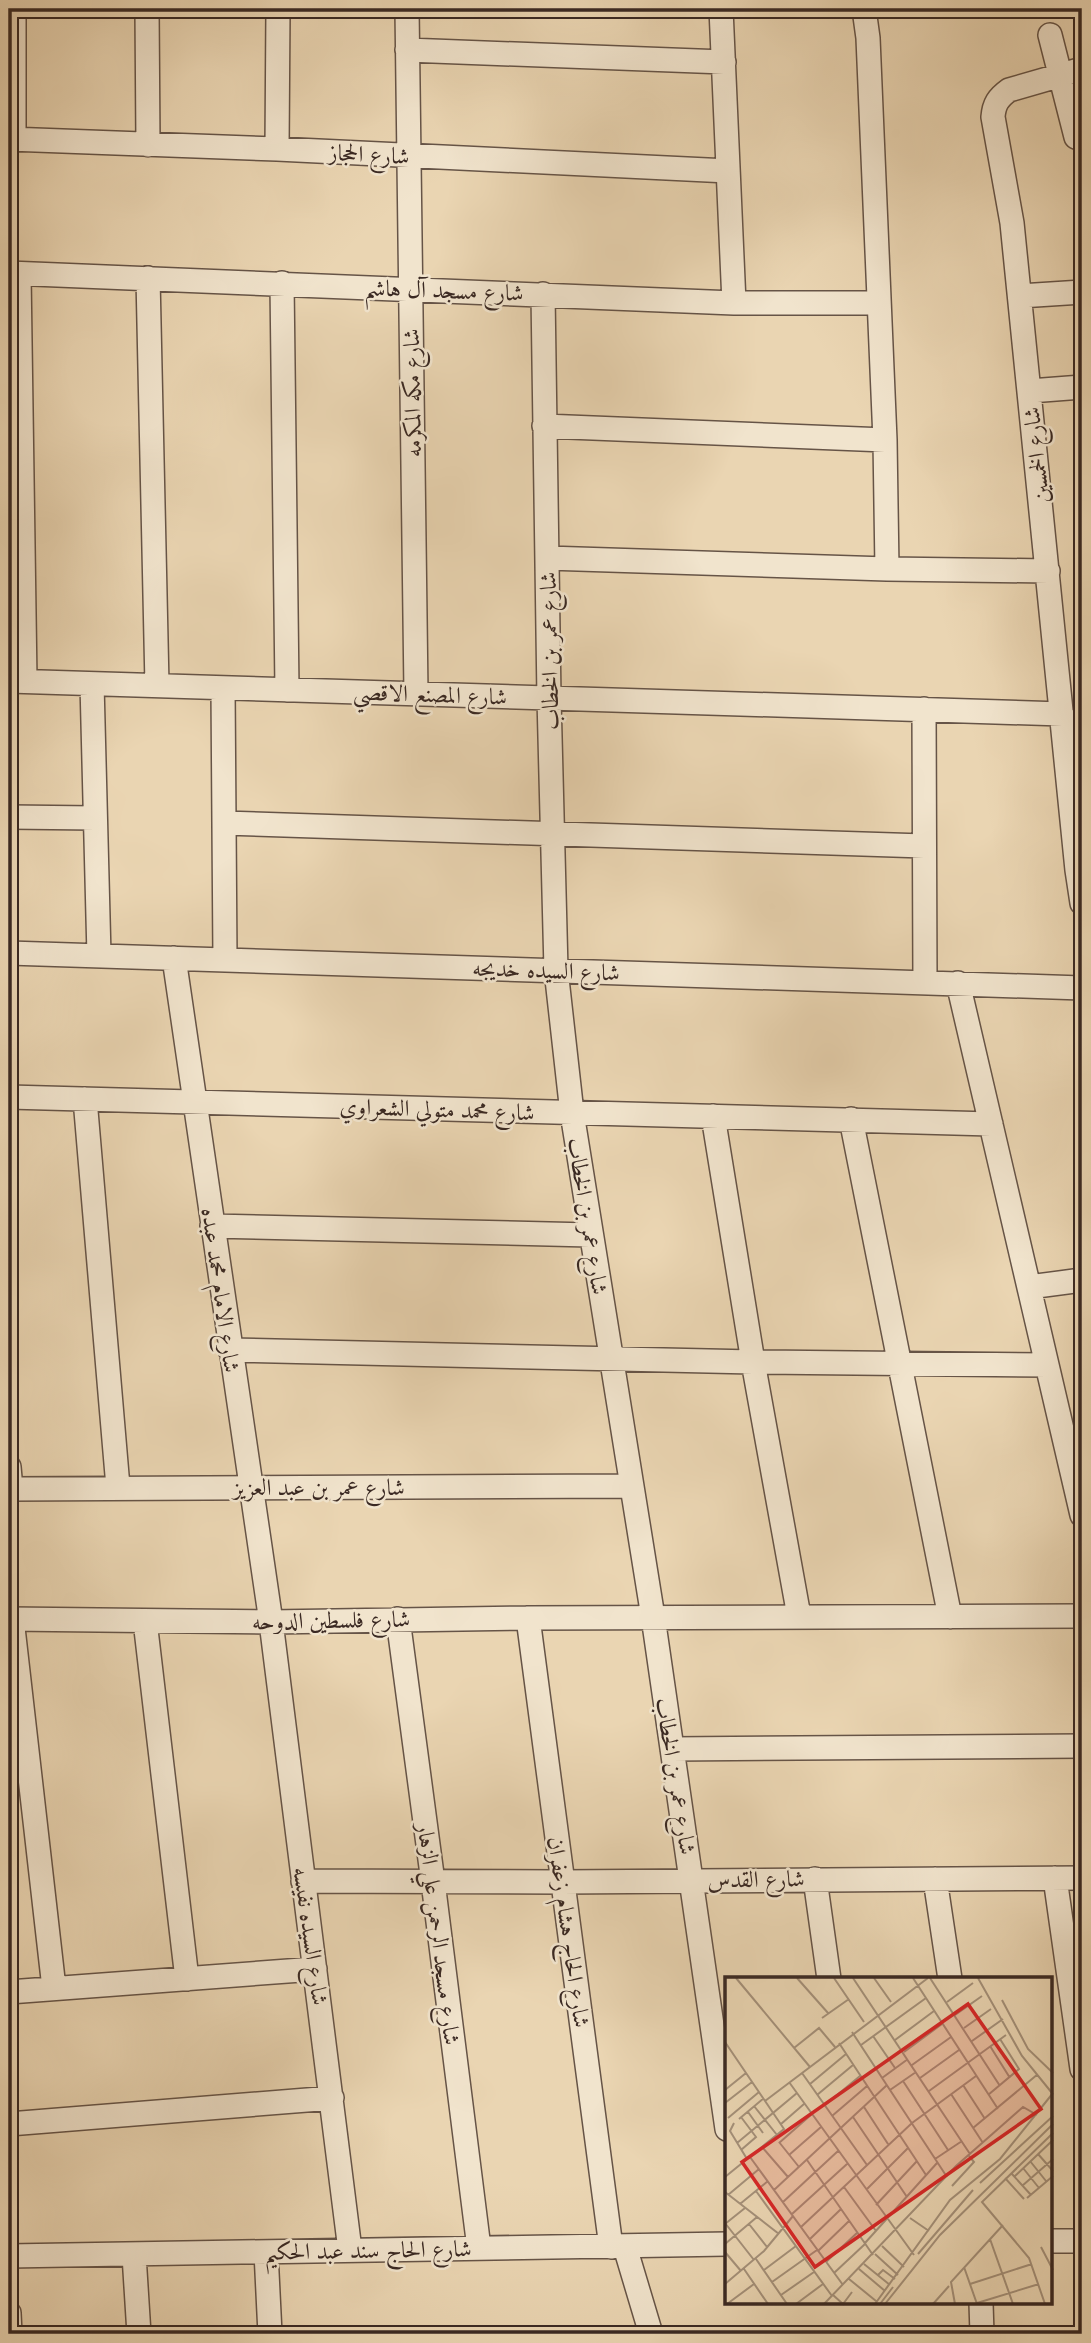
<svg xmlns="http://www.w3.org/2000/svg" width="1091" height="2343" font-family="Cardo,Amiri,serif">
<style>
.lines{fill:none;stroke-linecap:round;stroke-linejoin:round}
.street-casing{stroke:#665447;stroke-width:26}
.street{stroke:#f1e4cd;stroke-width:23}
.labels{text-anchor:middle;stroke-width:5;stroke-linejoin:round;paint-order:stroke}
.street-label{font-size:23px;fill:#3a2923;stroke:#f1e4cd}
.inset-road{fill:none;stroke:#a49079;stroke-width:2}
.view{fill:#d62828;fill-opacity:0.15;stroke:#d62828;stroke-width:3.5}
.inset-edge{fill:none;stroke:#3a2923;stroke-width:3.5}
</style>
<rect width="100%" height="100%" fill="#ead5b2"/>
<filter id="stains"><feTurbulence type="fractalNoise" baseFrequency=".00286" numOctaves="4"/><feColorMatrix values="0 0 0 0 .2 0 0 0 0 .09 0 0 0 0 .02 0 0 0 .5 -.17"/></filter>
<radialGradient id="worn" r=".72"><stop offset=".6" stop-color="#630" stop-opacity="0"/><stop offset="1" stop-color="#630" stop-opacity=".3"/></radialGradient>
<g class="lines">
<!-- street casing -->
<g class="street-casing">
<path id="street" d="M 14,9 L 14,140
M 147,9 L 148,145
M 407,9 L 416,693
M 721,9 L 734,303
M 864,9 L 868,38 L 885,440 L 887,569
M 1050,35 L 1076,137
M 407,50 L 724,62
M 1082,69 L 1009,90 C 998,98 994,104 993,117 L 1012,223 L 1077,870 L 1082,903
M 9,139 L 277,149 L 728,171
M 277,149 L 278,9
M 9,273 L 734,303 L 878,303
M 19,274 L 25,681
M 148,278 L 157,685
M 282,283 L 287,690
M 543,294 L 549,698 L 556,970 L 572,1113 L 653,1617 L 727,2129
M 1020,296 L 1082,292
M 1030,391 L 1082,387
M 544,426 L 885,440
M 547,558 L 887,569 L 1048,571
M 9,681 L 1062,714
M 92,684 L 99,956
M 223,688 L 225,960
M 924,709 L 925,983
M 9,817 L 95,818
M 224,823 L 924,846
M 9,953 L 1082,988
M 174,958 L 271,1622 L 350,2250
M 958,983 L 1082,1515
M 9,1097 L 991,1124
M 85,1099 L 118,1487
M 713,1116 L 753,1362 L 799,1616
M 851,1119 L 950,1617
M 212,1226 L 590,1235
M 1029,1287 L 1082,1280
M 230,1350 L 753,1362 L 1047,1365
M 9,1467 L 11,1489
M 9,1489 L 630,1486
M 528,1618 L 611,2247
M 9,1619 L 271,1622 L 528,1618 L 1082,1616
M 12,1619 L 54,1988
M 398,1619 L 433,1882 L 479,2248
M 145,1621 L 187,1979
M 672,1749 L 1082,1746
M 1055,1878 L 1082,2069
M 815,1879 L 829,1979
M 935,1879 L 950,1979
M 303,1881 L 562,1882 L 1082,1878
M 9,1992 L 315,1969
M 9,2124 L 332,2098
M 1051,2241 L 1082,2241
M 625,2247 L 651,2334
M 266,2252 L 270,2334
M 134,2255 L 139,2334
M 9,2256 L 727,2244
M 981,2303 L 982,2334
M 9,2313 L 10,2334"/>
</g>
<!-- street -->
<use href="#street" class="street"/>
</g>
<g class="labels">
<!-- street labels -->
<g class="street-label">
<text transform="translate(369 154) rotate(3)" y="8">شارع الحجاز</text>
<text transform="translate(444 290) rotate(2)" y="8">شارع مسجد آل هاشم</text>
<text transform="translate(412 393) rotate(-91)" y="8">شارع مكه المكرمه</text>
<text transform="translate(1036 455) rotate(-96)" y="8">شارع الخمسين</text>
<text transform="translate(549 651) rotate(-91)" y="8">شارع عمر بن الخطاب</text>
<text transform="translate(430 694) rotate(2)" y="8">شارع المصنع الاقصي</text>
<text transform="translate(546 970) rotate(2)" y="8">شارع السيده خديجه</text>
<text transform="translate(437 1109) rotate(2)" y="8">شارع محمد متولي الشعراوي</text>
<text transform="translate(588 1216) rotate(81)" y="8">شارع عمر بن الخطاب</text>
<text transform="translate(221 1290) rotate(82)" y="8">شارع الامام محمد عبده</text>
<text x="319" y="1495">شارع عمر بن عبد العزيز</text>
<text transform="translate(331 1620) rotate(-1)" y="8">شارع فلسطين الدوحه</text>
<text transform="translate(676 1776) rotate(81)" y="8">شارع عمر بن الخطاب</text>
<text transform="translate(756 1879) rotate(-1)" y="8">شارع القدس</text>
<text transform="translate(569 1932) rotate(82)" y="8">شارع الحاج هشام زعفران</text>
<text transform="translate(439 1934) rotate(83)" y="8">شارع مسجد الرحمن علي الزهار</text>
<text transform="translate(311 1936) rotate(82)" y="8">شارع السيده نفيسه</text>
<text transform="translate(368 2250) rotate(-1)" y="8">شارع الحاج سند عبد الحكيم</text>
</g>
</g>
<!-- overview -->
<g transform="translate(725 1977)">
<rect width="327" height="327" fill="#ead5b2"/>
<path class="inset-road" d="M 11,1 L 85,90M 72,1 L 103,36M 109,1 L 139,45M 128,1 L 245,177M 149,1 L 166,25M 188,1 L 273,132M 205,1 L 275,109M 253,1 L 297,79 L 327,116M 277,23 L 303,72 L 328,96M 222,25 L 248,6M 230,38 L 257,19M 97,41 L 124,22M 239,51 L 266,32M 127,55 L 222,200M 148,59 L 170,91M 170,63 L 209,34M 247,64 L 278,42M 0,65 L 59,152 L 0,200M 114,66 L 201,198M 136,68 L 201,21M 265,69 L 285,101M 69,71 L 94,51 L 110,70M 179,75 L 217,47M 187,88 L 226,60M 77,96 L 142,188M 157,101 L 183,82M 195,101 L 234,73M 178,104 L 223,173M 64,105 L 189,278M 85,107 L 121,77M 238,108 L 260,142M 0,113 L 21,96M 165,113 L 191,95M 204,114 L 281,58M 226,117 L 258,166M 92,118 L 128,88M 263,118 L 294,92 L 275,62M 40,124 L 203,1M 0,126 L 27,105M 100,128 L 135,99M 29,129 L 52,158M 139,130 L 163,167M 23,135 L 38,156M 107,139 L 142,109M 16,140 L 31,160 L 16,173M 128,140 L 182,220M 3,141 L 34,115M 14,142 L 39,121M 9,146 L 5,154 L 22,182M 56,147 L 79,127M 248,151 L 313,97M 54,165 L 74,190M 12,166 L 72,116M 54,166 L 87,137M 37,170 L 63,200M 313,177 L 328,194M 64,178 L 96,150M 25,180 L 118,308M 210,182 L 237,164M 82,183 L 148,278M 305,184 L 321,204M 298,191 L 314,211M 287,197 L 306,218M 289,200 L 328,163M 280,201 L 299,222M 255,206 L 328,139M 227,209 L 249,185 L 244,179M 297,209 L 328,182M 119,210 L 151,254M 49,213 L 162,108M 141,213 L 183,171M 31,214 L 107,319M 0,215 L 54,257M 3,218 L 34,192M 302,221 L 328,199M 58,225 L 113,174M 15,227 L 43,204M 151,228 L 192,184M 67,237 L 122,187M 185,241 L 204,254M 0,246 L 29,283M 0,247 L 20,231M 24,247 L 42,270M 76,250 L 187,146 L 251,99M 85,262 L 116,232M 265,262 L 288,327M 140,266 L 212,186M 0,267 L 32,240M 157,269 L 179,290M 316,270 L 328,293M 93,274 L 124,244M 0,275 L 16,294M 150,277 L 173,298M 193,277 L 248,213M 31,282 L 62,327M 101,285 L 133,255M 139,287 L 165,308M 239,290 L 252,327M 19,292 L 43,327M 134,292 L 160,314M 39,293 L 71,269M 109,296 L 140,267M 153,298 L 158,293 L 170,302M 124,302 L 151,324M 47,305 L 92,273M 0,307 L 39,274 L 68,239M 245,307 L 307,287M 56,318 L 89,295M 108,318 L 118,327 L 127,315M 252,326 L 314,307M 2,327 L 29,307M 71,327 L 98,307M 99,327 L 231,189 L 298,130 L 312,138M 150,327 L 225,223 L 275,182 L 328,116M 155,327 L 168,310M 160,327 L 215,258 L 328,147M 208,327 L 224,309M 230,327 L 226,305 L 278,248M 320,327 L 304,281 L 257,225 L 328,156"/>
<path class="view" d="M 243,27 L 316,132 L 90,290 L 17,185 Z"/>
<rect width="327" height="327" class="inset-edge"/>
</g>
<!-- margin -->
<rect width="1091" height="2343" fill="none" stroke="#ead5b2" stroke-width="35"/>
<rect x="10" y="10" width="1070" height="2322" fill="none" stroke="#3a2923" stroke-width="3.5"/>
<rect x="18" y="18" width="1056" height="2308" fill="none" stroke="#3a2923" stroke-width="2"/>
<rect width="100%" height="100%" filter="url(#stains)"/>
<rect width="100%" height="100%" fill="url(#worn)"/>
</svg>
